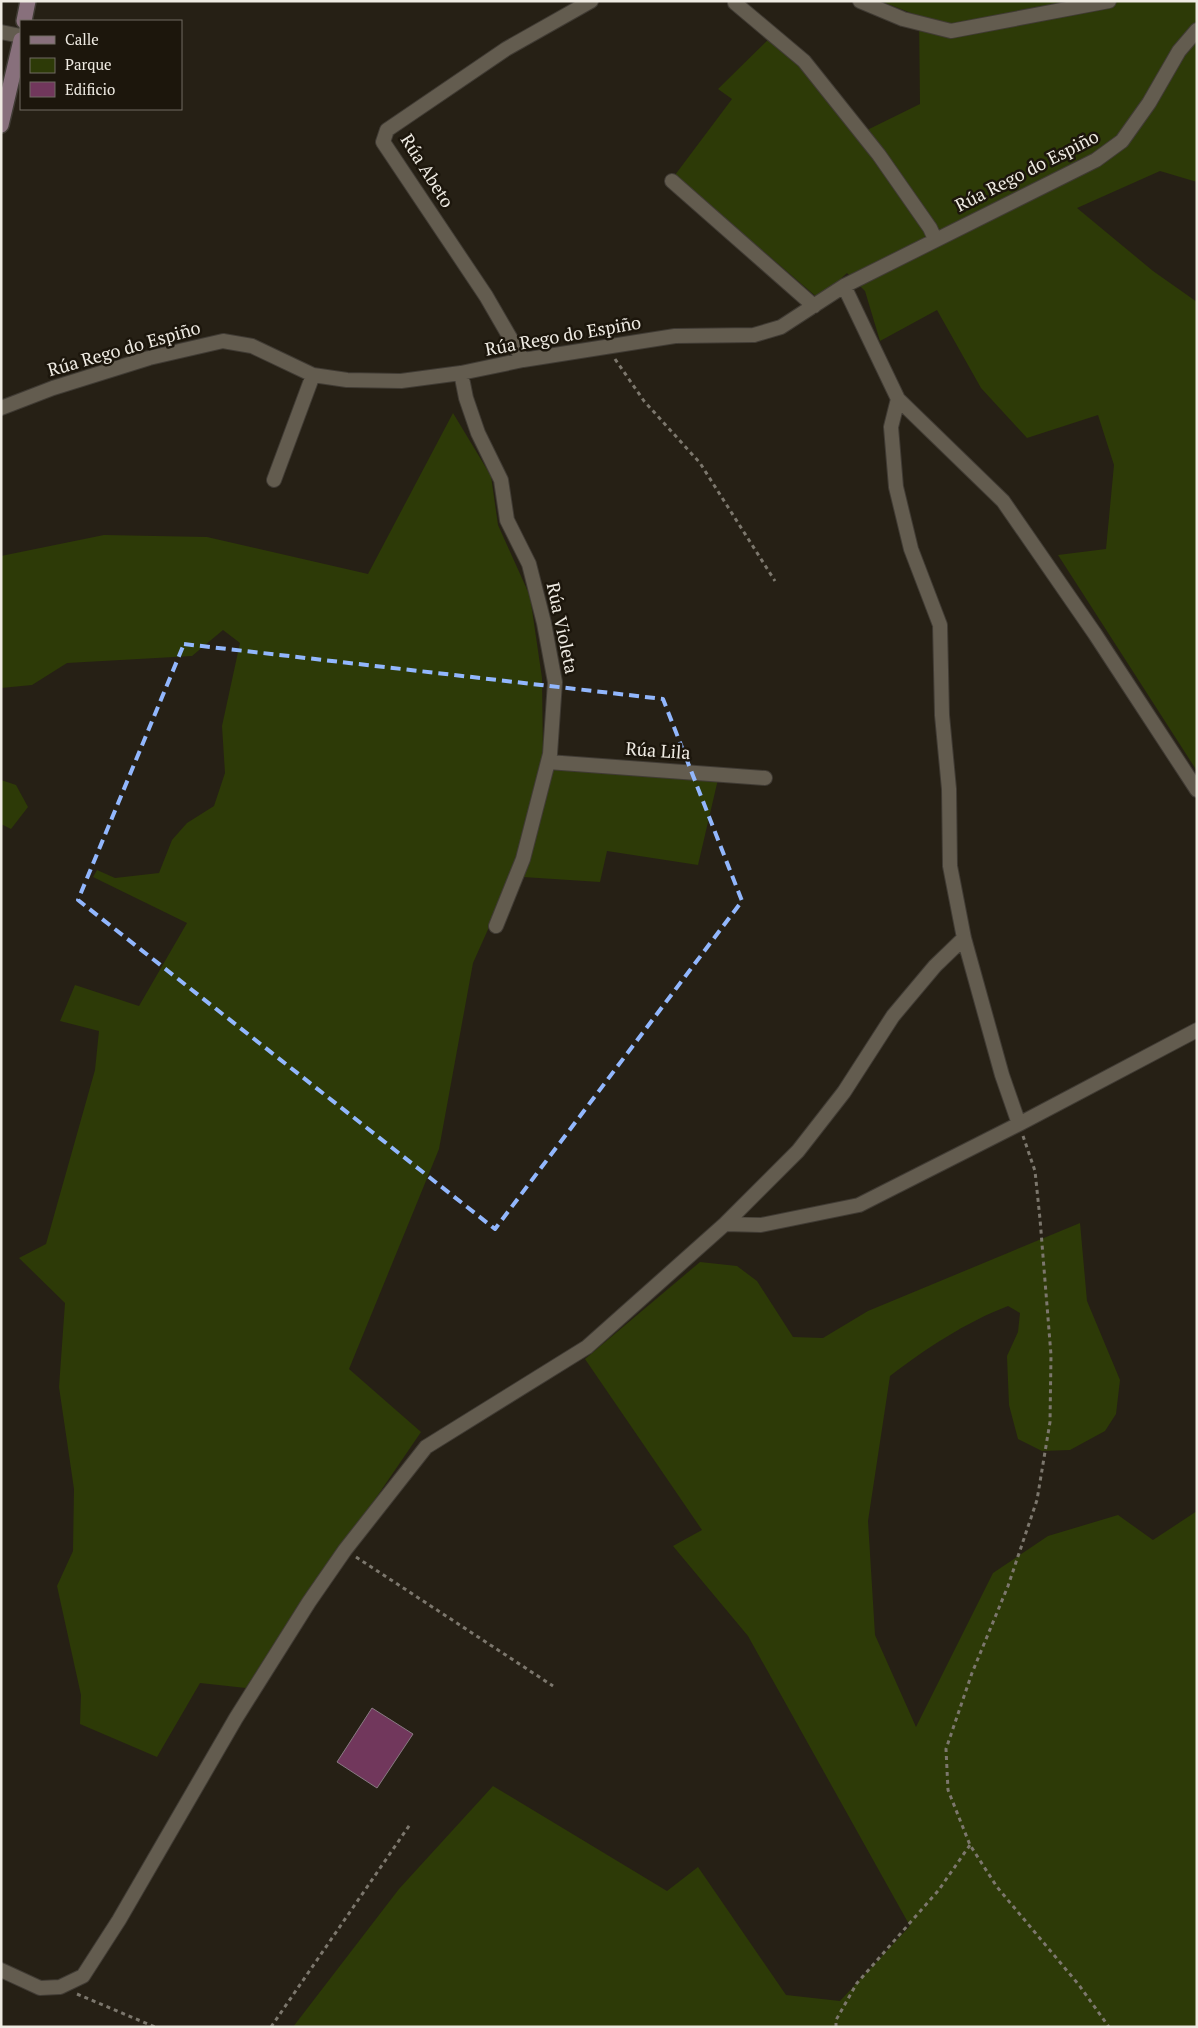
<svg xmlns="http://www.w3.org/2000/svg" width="1198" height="2028" font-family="'PT Serif',serif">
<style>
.green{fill:#2d3a07}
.building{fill:#71375c;stroke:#8a7b84}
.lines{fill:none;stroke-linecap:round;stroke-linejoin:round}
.street-casing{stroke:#403b34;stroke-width:16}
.secondary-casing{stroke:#403b34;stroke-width:18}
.path{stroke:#7c776d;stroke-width:3;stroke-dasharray:4 4;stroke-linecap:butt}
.street{stroke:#635c4f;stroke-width:14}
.secondary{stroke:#88707c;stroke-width:15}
.marked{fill:none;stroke:#92b7fd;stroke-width:4;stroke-dasharray:10 6;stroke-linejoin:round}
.labels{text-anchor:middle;stroke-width:5;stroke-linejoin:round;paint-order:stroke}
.street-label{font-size:18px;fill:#efebe3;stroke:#1c160c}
</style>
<rect width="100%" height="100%" fill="#262015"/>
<!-- green -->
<path class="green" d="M 880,1 L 1197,1 L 1197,182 L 1160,171 L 1077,208 L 1153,271 L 1197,302 L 1197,771 L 1058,555 L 1106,549 L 1114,465 L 1098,415 L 1027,438 L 981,388 L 937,310 L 880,341 L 865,291 L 847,273 L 819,299 L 675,175 L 732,99 L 718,89 L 774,34 L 859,134 L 920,104 L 919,16 Z
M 453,413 L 491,476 L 498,525 L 530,596 L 542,678 L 543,759 L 719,775 L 698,865 L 607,851 L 600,882 L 523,877 L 498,907 L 473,963 L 439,1149 L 349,1369 L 421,1432 L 246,1688 L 200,1683 L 157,1757 L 80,1724 L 81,1695 L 57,1586 L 73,1551 L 74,1489 L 59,1387 L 65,1303 L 19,1258 L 46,1244 L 95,1070 L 99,1031 L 60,1021 L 75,985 L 139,1006 L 187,923 L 93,877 L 97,870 L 115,878 L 159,873 L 172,840 L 187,823 L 214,806 L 225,773 L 222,726 L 240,643 L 223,630 L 192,656 L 67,663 L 32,685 L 1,688 L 1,556 L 104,535 L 207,537 L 368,574 Z
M 1,780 L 16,785 L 28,807 L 11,829 L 1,824 Z
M 1080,1223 L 1087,1301 L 1120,1380 L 1116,1414 L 1105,1431 L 1070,1450 L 1042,1451 L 1018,1439 L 1009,1405 L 1007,1356 L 1018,1332 L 1020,1313 L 1008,1306 C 966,1322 925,1349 890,1376 L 868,1521 L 875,1635 L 916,1727 L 993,1573 L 1048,1536 L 1118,1515 L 1153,1540 L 1197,1511 L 1197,2027 L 293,2027 L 399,1889 L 493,1786 L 667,1891 L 698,1867 L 786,1995 L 840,2001 L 910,1926 L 748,1636 L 673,1546 L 702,1530 L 585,1359 L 700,1262 L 737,1266 L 757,1281 L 793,1337 L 823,1338 L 868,1311 Z"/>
<!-- building -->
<path class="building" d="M 372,1708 L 413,1734 L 377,1788 L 337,1762 Z"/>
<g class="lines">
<!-- street casing -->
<g class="street-casing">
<path id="street" d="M 860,1 L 903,19 L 951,31 L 1109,1
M 735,3 L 804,61 L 879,155 L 930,228 L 935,239
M 1,32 L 21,36
M 672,181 L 814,306
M 844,286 L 898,399 L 1003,501 L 1095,634 L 1197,790
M 523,360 L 486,296 L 383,142 L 387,130 L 506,49 L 591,1
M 461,373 L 466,398 L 478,433 L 501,480 L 507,520 L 529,564 L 544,623 L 555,682 L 550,754 L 523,859 L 496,926
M 898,399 L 891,427 L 896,487 L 911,549 L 940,625 L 942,715 L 949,789 L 950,866 L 964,938 L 1002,1075 L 1019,1124
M 1,408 L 53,388 L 149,358 L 223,341 L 252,346 L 313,375 L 347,380 L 401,381 L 461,373 L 523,360 L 675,336 L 754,335 L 781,327 L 844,286 L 1096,160 L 1122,141 L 1149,103 L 1179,51 L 1197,30
M 274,480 L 313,375
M 548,762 L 765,778
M 725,1224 L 761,1225 L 859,1205 L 1019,1124 L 1197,1030
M 1,1970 L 40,1988 L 60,1987 L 83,1976 L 119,1920 L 236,1718 L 309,1602 L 345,1550 L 426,1447 L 587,1347 L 725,1224 L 798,1151 L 844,1092 L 893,1016 L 935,966 L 964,938"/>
</g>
<!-- secondary casing -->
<g class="secondary-casing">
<path id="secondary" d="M 24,21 L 28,1
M 1,125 L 21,40"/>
</g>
<!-- path -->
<path class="path" d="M 615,359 L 644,401 L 700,463 L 775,581
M 1023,1136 L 1035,1171 L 1040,1219 L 1051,1355 L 1050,1422 L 1037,1500 L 1008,1586 L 972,1673 L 946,1749 L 948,1790 L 970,1845 L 997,1887 L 1079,1985 L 1109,2027
M 356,1557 L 553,1686
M 77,1994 L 155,2027
M 271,2027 L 411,1823
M 836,2027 L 836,2020 L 857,1983 L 938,1891 L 970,1845"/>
<!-- street -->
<use href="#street" class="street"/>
<!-- secondary -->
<use href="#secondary" class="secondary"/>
</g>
<!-- marked area -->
<path class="marked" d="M 184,644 L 663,699 L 742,901 L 495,1229 L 78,900 Z"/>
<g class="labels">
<!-- street labels -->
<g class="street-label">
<text transform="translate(427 171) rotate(58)" y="6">Rúa Abeto</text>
<text transform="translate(1027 171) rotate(-27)" y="6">Rúa Rego do Espiño</text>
<text transform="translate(563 336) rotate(-10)" y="6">Rúa Rego do Espiño</text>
<text transform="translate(124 349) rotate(-16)" y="6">Rúa Rego do Espiño</text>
<text transform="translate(562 628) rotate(78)" y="6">Rúa Violeta</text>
<text transform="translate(658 751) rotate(4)" y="6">Rúa Lila</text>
</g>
</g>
<!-- border -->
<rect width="1198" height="2028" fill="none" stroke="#efebe3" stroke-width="5"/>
<!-- legend -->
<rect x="20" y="20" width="162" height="90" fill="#1c160c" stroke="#706b62"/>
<rect x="30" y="36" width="25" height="8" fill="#88707c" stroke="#706b62"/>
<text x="65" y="45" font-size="15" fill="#efebe3">Calle</text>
<rect x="30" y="58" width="25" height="15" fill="#2d3a07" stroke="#706b62"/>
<text x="65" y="70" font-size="15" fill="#efebe3">Parque</text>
<rect x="30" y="82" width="25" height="15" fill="#71375c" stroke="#706b62"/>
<text x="65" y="95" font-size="15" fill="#efebe3">Edificio</text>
</svg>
